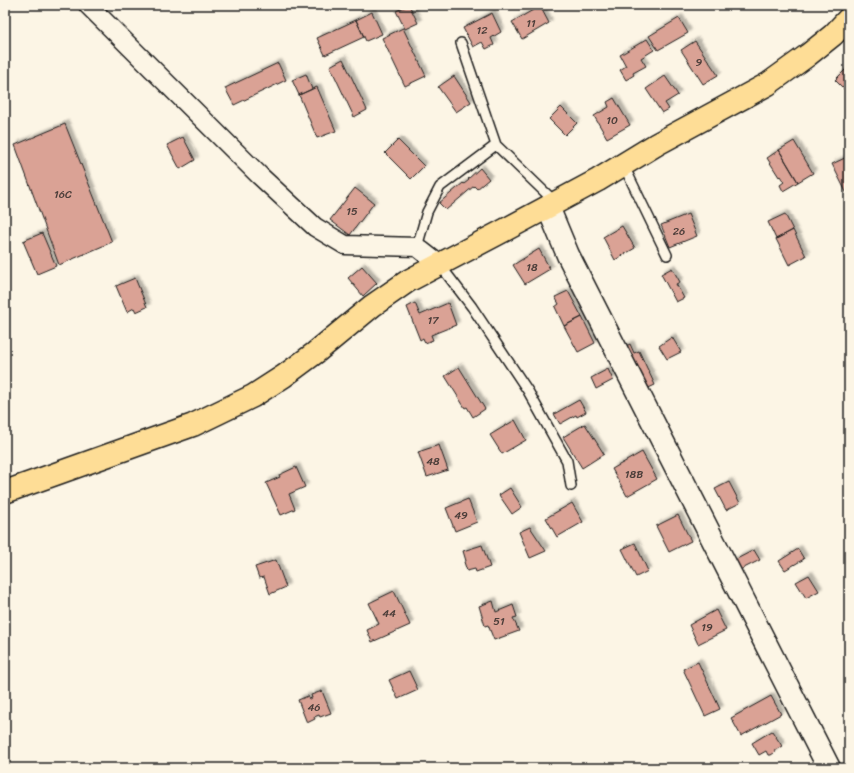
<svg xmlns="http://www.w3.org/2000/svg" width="854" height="773" font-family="Sriracha,sans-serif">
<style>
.building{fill:#daa295;stroke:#1c1c1c;filter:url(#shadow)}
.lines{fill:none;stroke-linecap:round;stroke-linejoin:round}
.lane-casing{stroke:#1c1c1c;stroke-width:12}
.street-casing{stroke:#1c1c1c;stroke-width:21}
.secondary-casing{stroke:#1c1c1c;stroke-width:25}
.primary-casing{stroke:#1c1c1c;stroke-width:25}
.lane{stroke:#fcf5e5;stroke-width:9}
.street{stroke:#fcf5e5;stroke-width:18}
.secondary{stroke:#fcf5e5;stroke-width:22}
.primary{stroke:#fedd96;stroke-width:22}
.labels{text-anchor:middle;stroke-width:3.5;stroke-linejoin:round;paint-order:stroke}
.number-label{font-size:11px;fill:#4c3e3a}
</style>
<defs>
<filter id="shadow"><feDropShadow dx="3.5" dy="-3.5" stdDeviation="1" flood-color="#0004"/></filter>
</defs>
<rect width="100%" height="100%" fill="#fcf5e5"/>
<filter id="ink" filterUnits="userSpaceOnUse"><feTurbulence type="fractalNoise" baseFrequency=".025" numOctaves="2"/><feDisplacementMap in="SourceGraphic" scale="8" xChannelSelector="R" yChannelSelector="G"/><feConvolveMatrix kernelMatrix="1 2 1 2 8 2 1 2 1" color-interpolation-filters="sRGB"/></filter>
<g filter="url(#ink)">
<!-- building -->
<path class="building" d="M 409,5 L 418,23 L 405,29 L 396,11 Z
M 540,6 L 549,23 L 522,39 L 512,22 Z
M 372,12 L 382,34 L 366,41 L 356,20 Z
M 492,13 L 501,32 L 491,38 L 494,45 L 486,49 L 482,42 L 473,47 L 463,28 Z
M 679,18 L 688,33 L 658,50 L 649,36 Z
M 356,20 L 364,37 L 325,55 L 317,38 Z
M 403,28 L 426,76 L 405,86 L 382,38 Z
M 647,39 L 654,50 L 641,58 L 646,66 L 633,73 L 634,75 L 626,80 L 620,70 L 626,66 L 620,55 Z
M 695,41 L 718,75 L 703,84 L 681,50 Z
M 343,59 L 367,110 L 354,117 L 330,66 Z
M 278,63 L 286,80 L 234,105 L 225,88 Z
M 849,66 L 849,94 L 835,80 Z
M 306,74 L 312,89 L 299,95 L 292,80 Z
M 454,76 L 471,102 L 456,112 L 438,87 Z
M 665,76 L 678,95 L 665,103 L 669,109 L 662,113 L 646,89 Z
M 317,87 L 336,131 L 317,138 L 299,95 Z
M 614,98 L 630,125 L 607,138 L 594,116 L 609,107 L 607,102 Z
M 561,107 L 577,123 L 565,135 L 549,119 Z
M 65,124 L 112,242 L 59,265 L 15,145 Z
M 183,137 L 195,160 L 180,169 L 167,145 Z
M 398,140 L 424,166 L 411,179 L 385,153 Z
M 794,141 L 813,173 L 798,182 L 779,150 Z
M 779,150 L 798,182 L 783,191 L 780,185 L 784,182 L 780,176 L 779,177 L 767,158 Z
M 847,157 L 849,160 L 849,198 L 832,164 Z
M 480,168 L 489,179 L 477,189 L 474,186 L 446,210 L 439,203 L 463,183 L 464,184 L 469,180 L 468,179 Z
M 355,188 L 374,203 L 350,235 L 330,220 Z
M 688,214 L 697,236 L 670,247 L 661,225 Z
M 785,214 L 793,230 L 776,239 L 768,222 Z
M 622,226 L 635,248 L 615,260 L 603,237 Z
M 793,230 L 806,256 L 789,265 L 776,239 Z
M 42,233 L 56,266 L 37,274 L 23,241 Z
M 539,249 L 550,269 L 525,284 L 513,265 Z
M 362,266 L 377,283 L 363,296 L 348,278 Z
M 672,268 L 680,282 L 676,284 L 684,298 L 676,302 L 661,274 Z
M 135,278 L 147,307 L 136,312 L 134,308 L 127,312 L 116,286 Z
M 568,291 L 582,317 L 564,326 L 555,307 L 559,304 L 555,297 Z
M 415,303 L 420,315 L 448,303 L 456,325 L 431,335 L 433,340 L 425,343 L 423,338 L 420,340 L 407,307 Z
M 582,317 L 595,343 L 578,352 L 564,326 Z
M 672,337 L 681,352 L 667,359 L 659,346 Z
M 630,344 L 634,353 L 639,351 L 655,385 L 642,391 L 618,350 Z
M 459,367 L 485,409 L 473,417 L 467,407 L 465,408 L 445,376 Z
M 608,369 L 613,380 L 596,389 L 591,378 Z
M 579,400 L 586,412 L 577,417 L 576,415 L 560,424 L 554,414 Z
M 515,420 L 526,440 L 502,454 L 490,435 Z
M 585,424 L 604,454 L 582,468 L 563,437 Z
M 439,445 L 448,470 L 427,477 L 418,452 Z
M 642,452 L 657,479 L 627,496 L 612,469 Z
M 296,467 L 305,487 L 289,494 L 295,509 L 281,515 L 266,483 L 280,477 L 279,475 Z
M 729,482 L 740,503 L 726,510 L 715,489 Z
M 510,488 L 522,507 L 512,514 L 499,495 Z
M 468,499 L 477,522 L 455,531 L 446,508 Z
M 572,503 L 583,522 L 557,537 L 546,518 Z
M 678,515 L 691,541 L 669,552 L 656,526 Z
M 530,527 L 546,551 L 530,558 L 519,532 Z
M 635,543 L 648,571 L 636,577 L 622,549 Z
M 482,545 L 490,567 L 476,572 L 475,569 L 467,571 L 464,562 L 466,561 L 463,551 Z
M 798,549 L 804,559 L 785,570 L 779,561 Z
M 754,550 L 760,560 L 734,573 L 729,563 Z
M 276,560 L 286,587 L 270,594 L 264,577 L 259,578 L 255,567 Z
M 809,575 L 819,591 L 806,598 L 796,582 Z
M 394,591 L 410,625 L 372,642 L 367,630 L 379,624 L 369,603 Z
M 493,601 L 496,612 L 513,605 L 517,617 L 513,618 L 519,631 L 494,640 L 488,625 L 485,626 L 479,606 Z
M 716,610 L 726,630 L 698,644 L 689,625 Z
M 698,662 L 720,709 L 705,716 L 683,669 Z
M 409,671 L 418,690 L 398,699 L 389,680 Z
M 322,691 L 331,713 L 320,717 L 319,715 L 314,717 L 315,719 L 307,723 L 298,700 L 308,696 L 309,699 L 312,698 L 311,695 Z
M 771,696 L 781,714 L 741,736 L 731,718 Z
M 772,731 L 782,746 L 775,750 L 774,753 L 771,755 L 768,755 L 766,751 L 759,755 L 752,743 Z"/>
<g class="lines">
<!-- lane casing -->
<g class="lane-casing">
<path id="lane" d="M 461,43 L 496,145 L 555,202
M 623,164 L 667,255
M 417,247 L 427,212 L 440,187 L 496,145
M 440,265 L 472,307 L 528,391 L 567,461 L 571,486"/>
</g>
<!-- street casing -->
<g class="street-casing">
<path id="street" d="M 88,5 L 260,176 L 315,227 L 345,245 L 417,247 L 440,265"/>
</g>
<!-- secondary casing -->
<g class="secondary-casing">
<path id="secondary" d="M 548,207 L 568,255 L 829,768"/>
</g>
<!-- primary casing -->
<g class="primary-casing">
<path id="primary" d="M 5,492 L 193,425 L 253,396 L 284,376 L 315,353 L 372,306 L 408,281 L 503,231 L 598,180 L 657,144 L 768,84 L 808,55 L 833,35 L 849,18"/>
</g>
<!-- lane -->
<use href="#lane" class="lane"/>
<!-- street -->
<use href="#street" class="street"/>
<!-- secondary -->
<use href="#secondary" class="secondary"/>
<!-- primary -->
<use href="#primary" class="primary"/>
</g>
</g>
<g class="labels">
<!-- number labels -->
<g class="number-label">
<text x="531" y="27">11</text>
<text x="482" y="34">12</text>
<text x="699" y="66">9</text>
<text x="612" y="124">10</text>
<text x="63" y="198">16C</text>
<text x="352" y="215">15</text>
<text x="679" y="235">26</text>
<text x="532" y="271">18</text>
<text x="433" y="324">17</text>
<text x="433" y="465">48</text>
<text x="634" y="478">18B</text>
<text x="461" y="519">49</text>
<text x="389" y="617">44</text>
<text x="499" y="625">51</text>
<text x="707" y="631">19</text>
<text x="314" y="711">46</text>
</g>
</g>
<!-- margin -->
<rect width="854" height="773" fill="none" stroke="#fcf5e5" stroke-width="20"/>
<rect x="10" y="10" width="834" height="753" fill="none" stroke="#1c1c1c" stroke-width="1.5" filter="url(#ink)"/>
</svg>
